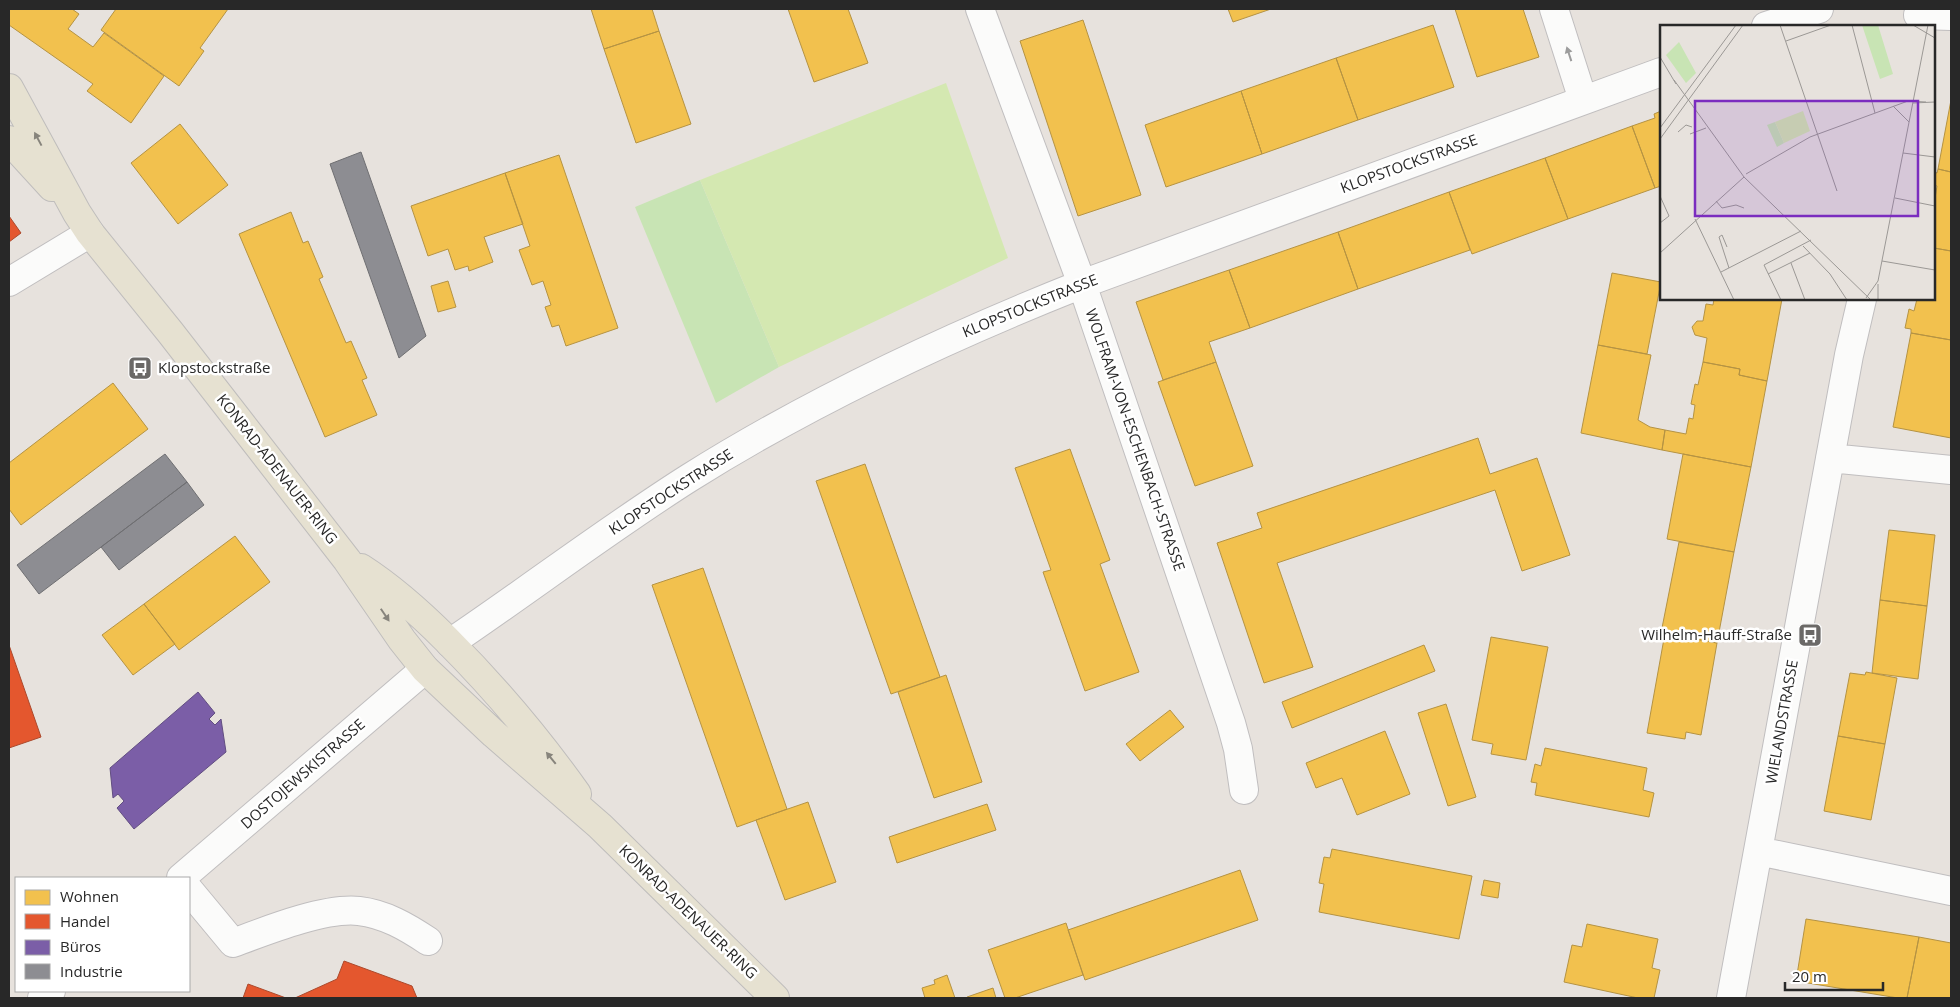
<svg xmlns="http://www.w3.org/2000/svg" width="1960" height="1007" font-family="'Open Sans',sans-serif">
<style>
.green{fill:#c8e4b4}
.pitch{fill:#d4e8b1}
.homes{fill:#f2c14e;stroke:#b59343}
.shops{fill:#e4572e;stroke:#ac492c}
.offices{fill:#7b5ea7;stroke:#624e81}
.industry{fill:#8d8d92;stroke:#6f6f72}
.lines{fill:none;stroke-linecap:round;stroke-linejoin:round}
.minor-casing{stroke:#c0bebf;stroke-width:30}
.major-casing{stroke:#bfbdbc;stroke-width:30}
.minor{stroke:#fbfbfa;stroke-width:28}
.major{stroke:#e6e1d1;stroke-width:28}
.oneway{fill:#9c9c9c}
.oneway2{fill:#87847c}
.labels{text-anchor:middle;stroke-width:5;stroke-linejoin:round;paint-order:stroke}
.street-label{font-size:15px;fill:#282828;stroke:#fff}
.poi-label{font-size:15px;fill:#282828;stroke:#fff;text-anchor:start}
.inset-road{fill:none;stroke:#9b9895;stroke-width:1}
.view{fill:#7b2cbf;fill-opacity:0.15;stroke:#7b2cbf;stroke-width:2.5}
.inset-edge{fill:none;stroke:#282828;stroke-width:2.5}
</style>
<rect width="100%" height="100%" fill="#e7e2dd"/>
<!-- green -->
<path class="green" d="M 700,180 L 779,367 L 716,403 L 635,207 Z"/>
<!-- pitch -->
<path class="pitch" d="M 946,83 L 1008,258 L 779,367 L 700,180 Z"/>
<!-- homes -->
<path class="homes" d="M 9,9 L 72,9 L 79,14 L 68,29 L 93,47 L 104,33 L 164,76 L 131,123 L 87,91 L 93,84 L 9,25 Z
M 116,9 L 228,9 L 200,48 L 204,51 L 179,86 L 101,30 Z
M 591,9 L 652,9 L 659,31 L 604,49 Z
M 788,9 L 848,9 L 868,63 L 814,82 Z
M 1228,9 L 1271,9 L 1233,22 Z
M 1455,9 L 1523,9 L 1539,57 L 1477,77 Z
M 1083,20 L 1141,195 L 1078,216 L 1020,41 Z
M 1433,25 L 1454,87 L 1358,120 L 1336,58 Z
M 659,31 L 691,124 L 636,143 L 604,49 Z
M 1336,58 L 1358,120 L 1262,154 L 1241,91 Z
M 1241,91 L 1262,154 L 1166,187 L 1145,125 Z
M 1951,100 L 1951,172 L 1938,169 Z
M 1661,111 L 1661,186 L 1655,188 L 1632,126 L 1655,118 L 1654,114 Z
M 180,124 L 228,185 L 178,224 L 131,163 Z
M 1632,126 L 1655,188 L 1568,219 L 1545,158 Z
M 559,155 L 618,328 L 566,346 L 559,325 L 552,327 L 545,307 L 551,305 L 543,281 L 532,285 L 519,250 L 530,246 L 505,173 Z
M 1545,158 L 1568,219 L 1472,254 L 1449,192 Z
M 1938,169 L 1951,172 L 1951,251 L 1934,248 L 1934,204 L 1937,186 L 1934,185 L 1934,172 L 1937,173 Z
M 505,173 L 523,224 L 484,237 L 493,262 L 469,271 L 468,266 L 455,270 L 448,249 L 428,256 L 411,206 Z
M 1449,192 L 1470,250 L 1358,289 L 1338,232 Z
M 291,212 L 303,243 L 308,241 L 323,277 L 319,279 L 346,343 L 351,341 L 367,378 L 362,380 L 377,415 L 325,437 L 239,234 Z
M 1338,232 L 1358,289 L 1250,328 L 1229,270 Z
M 1934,248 L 1951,251 L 1951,340 L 1911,333 L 1911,329 L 1905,328 L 1909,309 L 1914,311 L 1917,299 L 1934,299 Z
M 1229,270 L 1250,328 L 1209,342 L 1216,362 L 1163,380 L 1136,302 Z
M 1612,273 L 1661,282 L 1647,354 L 1598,345 Z
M 448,281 L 456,307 L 438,312 L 431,286 Z
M 1714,299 L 1782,299 L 1767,381 L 1739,375 L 1740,369 L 1703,362 L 1707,338 L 1695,335 L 1692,327 L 1697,321 L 1703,321 L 1706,304 L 1713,305 Z
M 1911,333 L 1951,340 L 1951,438 L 1893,427 Z
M 1598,345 L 1651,355 L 1638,420 L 1650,427 L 1665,430 L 1662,450 L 1581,433 Z
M 1216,362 L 1253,466 L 1195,486 L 1158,382 Z
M 1703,362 L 1740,369 L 1739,375 L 1767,381 L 1751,467 L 1662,450 L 1665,430 L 1686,434 L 1689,418 L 1693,419 L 1695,405 L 1691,404 L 1695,384 L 1698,385 Z
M 113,383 L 148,429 L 21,525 L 9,509 L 9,463 Z
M 1478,438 L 1490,474 L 1537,458 L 1570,555 L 1522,571 L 1495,490 L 1277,563 L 1313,667 L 1264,683 L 1217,543 L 1262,528 L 1257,513 Z
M 1070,449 L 1110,560 L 1100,564 L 1139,672 L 1085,691 L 1043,572 L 1051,570 L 1015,468 Z
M 1683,454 L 1751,467 L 1734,552 L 1667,539 Z
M 865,464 L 940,677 L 891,694 L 816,481 Z
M 1889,530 L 1935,535 L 1927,606 L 1880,600 Z
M 235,536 L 270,582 L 179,650 L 144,604 Z
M 1679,542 L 1734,552 L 1717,643 L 1661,633 Z
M 703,568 L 787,809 L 737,827 L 652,585 Z
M 1880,600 L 1927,606 L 1918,679 L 1872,673 Z
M 144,604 L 175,644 L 133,675 L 102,635 Z
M 1665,633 L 1717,643 L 1701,735 L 1686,732 L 1685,739 L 1647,733 Z
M 1491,637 L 1548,647 L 1526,760 L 1491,754 L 1493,744 L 1472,740 Z
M 1424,645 L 1435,671 L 1292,728 L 1282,702 Z
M 1866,672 L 1897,678 L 1885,744 L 1838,736 L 1850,673 L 1865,675 Z
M 946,675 L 982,782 L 934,798 L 898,692 Z
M 1446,704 L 1476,797 L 1448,806 L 1418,713 Z
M 1170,710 L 1184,727 L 1140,761 L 1126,744 Z
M 1385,731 L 1410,794 L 1357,815 L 1342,778 L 1316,788 L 1306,763 Z
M 1838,736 L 1885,744 L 1871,820 L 1824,811 Z
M 1545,748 L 1647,768 L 1643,790 L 1654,793 L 1649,817 L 1535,795 L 1537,783 L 1531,782 L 1535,764 L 1541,766 Z
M 808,802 L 836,882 L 785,900 L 756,820 Z
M 987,804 L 996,830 L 897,863 L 889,837 Z
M 1332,849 L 1472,876 L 1459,939 L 1319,912 L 1324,884 L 1319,883 L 1324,857 L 1330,858 Z
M 1240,870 L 1258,920 L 1085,980 L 1068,930 Z
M 1484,880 L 1500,883 L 1498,898 L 1481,895 Z
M 1806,919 L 1919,937 L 1907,998 L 1898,998 L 1796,981 Z
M 1066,923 L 1083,975 L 1015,998 L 1005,998 L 988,950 Z
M 1587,924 L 1658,939 L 1652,968 L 1660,970 L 1654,998 L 1638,998 L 1564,982 L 1572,945 L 1582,947 Z
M 1919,937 L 1951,943 L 1951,998 L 1907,998 Z
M 947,975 L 955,998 L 925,998 L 922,988 L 935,984 L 934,980 Z
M 993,988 L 996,998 L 967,998 L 967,997 Z"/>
<!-- shops -->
<path class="shops" d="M 9,216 L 21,233 L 9,242 Z
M 9,645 L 41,737 L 9,748 Z
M 344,961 L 412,986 L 417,998 L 295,998 L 337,979 Z
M 248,984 L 286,998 L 243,998 Z"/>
<!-- offices -->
<path class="offices" d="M 198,692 L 215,713 L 209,719 L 215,725 L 221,719 L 226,752 L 134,829 L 117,808 L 124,801 L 118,794 L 113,798 L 110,768 Z"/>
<!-- industry -->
<path class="industry" d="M 361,152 L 426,336 L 399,358 L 330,164 Z
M 165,454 L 187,482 L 39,594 L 17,565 Z
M 187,482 L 204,505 L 119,570 L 101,547 Z"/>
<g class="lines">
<!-- minor casing -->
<g class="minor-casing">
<path id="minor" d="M 980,9 L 1082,284 L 1231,723 L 1238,749 L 1244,790
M 1554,9 L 1583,100
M 1918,15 L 1951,16
M 1766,26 L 1819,9
M 9,282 L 90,233
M 1830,458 L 1951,470
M 450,643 C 530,589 607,530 689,478 C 813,400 946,338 1082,284 L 1661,72
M 1758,851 L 1951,891
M 181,878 L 425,669
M 189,890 L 233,943 C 265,931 325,907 359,911 C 385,914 407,927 428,941
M 42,998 L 51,991
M 1731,998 L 1849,355 L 1862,299"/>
</g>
<!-- major casing -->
<g class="major-casing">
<path id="major" d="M 9,88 L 77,213 L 90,233 L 170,332 L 347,560 L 402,640 L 425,669 L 494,734 L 600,826 L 775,998
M 9,140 L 52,187
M 361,568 C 392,588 420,613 446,639 C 494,687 538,739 577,794"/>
</g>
<!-- minor -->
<use href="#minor" class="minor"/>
<!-- major -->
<use href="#major" class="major"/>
</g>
<!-- one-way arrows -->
<defs><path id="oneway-solid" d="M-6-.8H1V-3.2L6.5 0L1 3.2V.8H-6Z" transform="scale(1.25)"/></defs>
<use class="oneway" href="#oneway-solid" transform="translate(1569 54) rotate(-108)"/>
<g class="oneway2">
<use href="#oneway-solid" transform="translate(38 139) rotate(-118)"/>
<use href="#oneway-solid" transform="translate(385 615) rotate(56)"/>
<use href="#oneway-solid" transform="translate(551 758) rotate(-129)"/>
</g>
<!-- icons -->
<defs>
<g id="bus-square" transform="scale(1.25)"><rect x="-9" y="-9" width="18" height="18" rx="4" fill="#6b6967" stroke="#fff"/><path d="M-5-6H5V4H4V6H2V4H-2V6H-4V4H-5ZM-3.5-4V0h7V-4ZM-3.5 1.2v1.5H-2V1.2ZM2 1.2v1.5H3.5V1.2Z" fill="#fff"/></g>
</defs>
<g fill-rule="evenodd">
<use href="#bus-square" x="140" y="368"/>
<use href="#bus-square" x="1810" y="635"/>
</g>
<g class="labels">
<!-- street labels -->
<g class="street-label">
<text transform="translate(1409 164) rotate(-20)" y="5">KLOPSTOCKSTRASSE</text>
<text transform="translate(1030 306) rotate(-22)" y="5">KLOPSTOCKSTRASSE</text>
<text transform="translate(1135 440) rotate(71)" y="5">WOLFRAM-VON-ESCHENBACH-STRASSE</text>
<text transform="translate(277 469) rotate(52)" y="5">KONRAD-ADENAUER-RING</text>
<text transform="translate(671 492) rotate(-33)" y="5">KLOPSTOCKSTRASSE</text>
<text transform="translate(1782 722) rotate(-80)" y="5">WIELANDSTRASSE</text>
<text transform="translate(303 774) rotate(-41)" y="5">DOSTOJEWSKISTRASSE</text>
<text transform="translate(688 912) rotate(44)" y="5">KONRAD-ADENAUER-RING</text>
</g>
<!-- poi labels -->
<g class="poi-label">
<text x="158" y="373">Klopstockstraße</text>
<text x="1792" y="640" text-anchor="end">Wilhelm-Hauff-Straße</text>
</g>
</g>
<!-- overview -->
<g transform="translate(1660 25)">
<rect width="275" height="275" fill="#e7e2dd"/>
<path d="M 202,0 L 218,0 L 233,49 L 220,54 ZM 19,17 L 36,48 L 26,58 L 6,30 ZM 115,97 L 124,118 L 117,122 L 107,100 Z" fill="#c8e4b4"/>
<path d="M 143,86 L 150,106 L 124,118 L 115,97 Z" fill="#d4e8b1"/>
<path class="inset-road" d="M 120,0 L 177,166M 192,0 L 215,88M 253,0 L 275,13M 126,16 L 171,0M 0,32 L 16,59M 14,55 L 84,152 L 211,275M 253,78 L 275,77M 233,81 L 249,97M 0,103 L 76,0M 18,107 L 26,100 L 32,102M 30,109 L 46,103M 0,114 L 83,0M 243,128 L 275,132M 86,149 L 150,112 L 248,76 L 266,77M 0,171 L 9,191 L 0,198M 235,173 L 275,181M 56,176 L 62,183 L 76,180 L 84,183M 35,194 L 74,275M 143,221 L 170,249 L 187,275M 67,222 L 62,210 L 59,212 L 69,243M 0,228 L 84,152M 222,236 L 275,245M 131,238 L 145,275M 61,247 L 141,206M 108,249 L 150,228M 206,273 L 218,256 L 268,0M 121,275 L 104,240 L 151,215M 218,275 L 218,259"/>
<path class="view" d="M 35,76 L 258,76 L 258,191 L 35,191 Z"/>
<rect width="275" height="275" class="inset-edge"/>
</g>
<!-- border -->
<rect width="1960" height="1007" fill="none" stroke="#282828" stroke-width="20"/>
<!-- legend -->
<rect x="15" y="877" width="175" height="115" fill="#ffffff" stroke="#a9a9a9"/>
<rect x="25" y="890" width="25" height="15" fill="#f2c14e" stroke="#a9a9a9"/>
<text x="60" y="902" font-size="15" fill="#282828">Wohnen</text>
<rect x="25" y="914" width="25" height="15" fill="#e4572e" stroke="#a9a9a9"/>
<text x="60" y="927" font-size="15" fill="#282828">Handel</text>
<rect x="25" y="940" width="25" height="15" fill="#7b5ea7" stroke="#a9a9a9"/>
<text x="60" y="952" font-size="15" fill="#282828">Büros</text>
<rect x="25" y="964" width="25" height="15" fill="#8d8d92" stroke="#a9a9a9"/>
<text x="60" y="977" font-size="15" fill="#282828">Industrie</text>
<!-- scale -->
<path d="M1785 982v8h98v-8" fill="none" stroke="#282828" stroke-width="2.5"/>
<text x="1792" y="982" font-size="15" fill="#282828" stroke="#ffffff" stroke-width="4" paint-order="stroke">20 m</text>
</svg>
